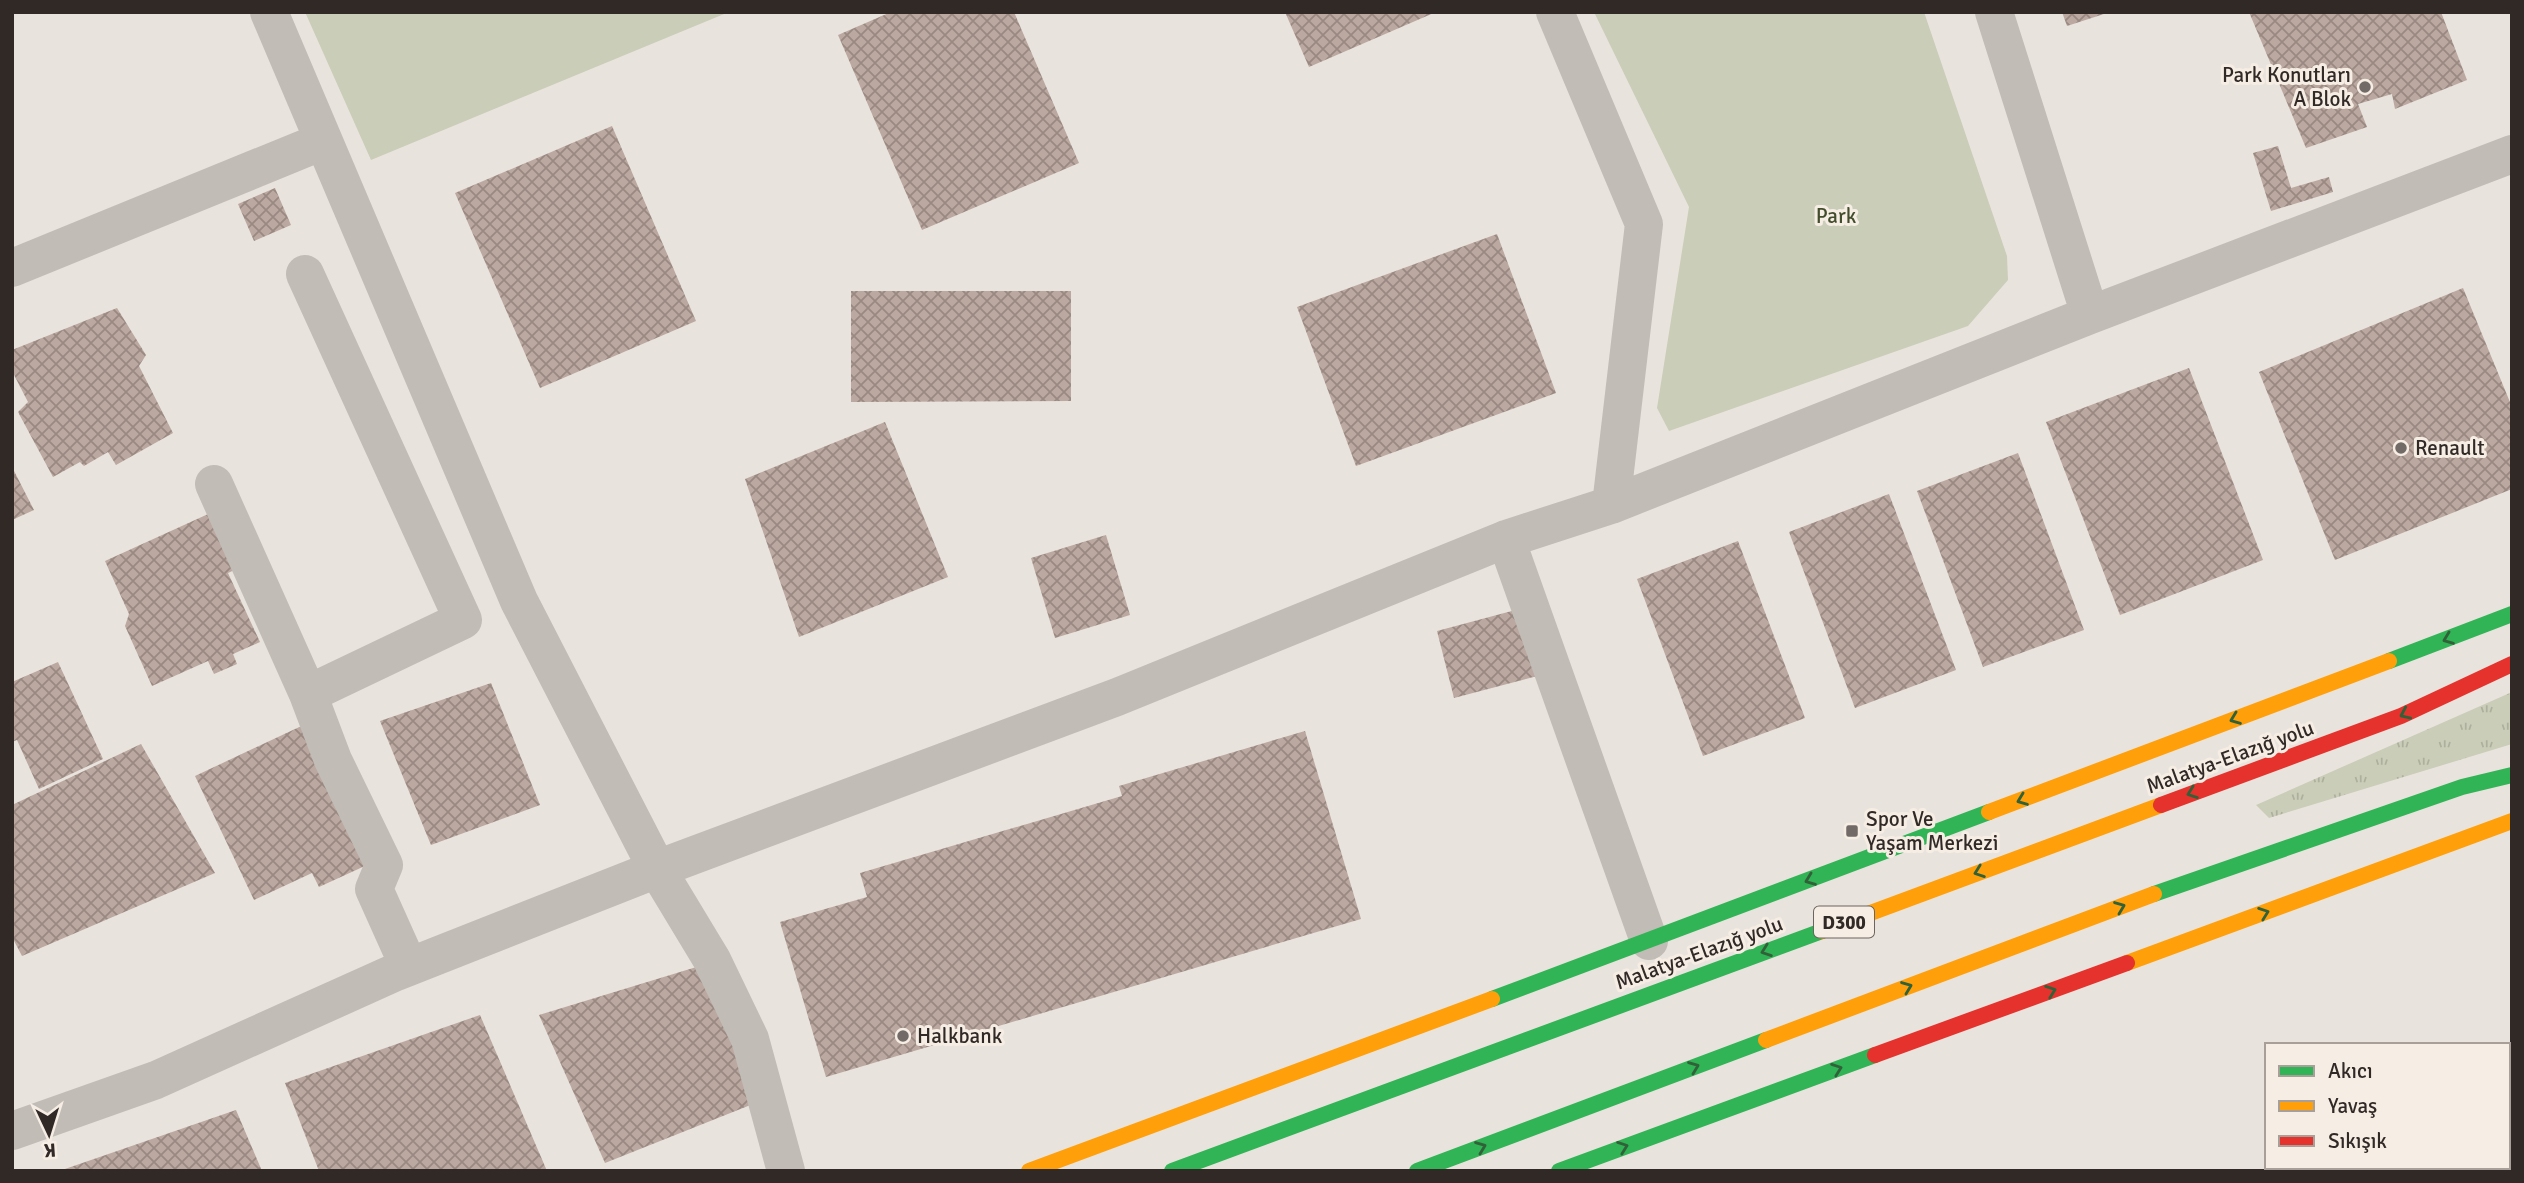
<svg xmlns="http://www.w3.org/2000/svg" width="2524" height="1183" font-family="Signika,sans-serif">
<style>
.grass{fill:url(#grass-tufts)}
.green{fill:#cacdb8}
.building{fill:url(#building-cross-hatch)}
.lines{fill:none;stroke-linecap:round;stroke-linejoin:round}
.street{stroke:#c2bcb7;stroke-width:38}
.fast{stroke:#30b455;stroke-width:16}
.slow{stroke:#ff9f0a;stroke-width:16}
.jam{stroke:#e5322d;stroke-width:16}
.oneway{stroke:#316139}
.poi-dot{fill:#716a66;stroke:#f6eee4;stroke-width:2.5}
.labels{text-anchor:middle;stroke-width:6;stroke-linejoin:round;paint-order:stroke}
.shield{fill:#f6eee4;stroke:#6c645f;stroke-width:2}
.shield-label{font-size:19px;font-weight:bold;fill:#312926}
.poi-label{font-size:21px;fill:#312926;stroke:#f6eee4;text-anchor:start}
.park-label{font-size:21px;fill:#424d2c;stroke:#f6eee4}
.street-label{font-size:21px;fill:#312926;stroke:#f6eee4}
</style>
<defs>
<pattern id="grass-tufts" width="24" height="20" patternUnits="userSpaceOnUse" patternTransform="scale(1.75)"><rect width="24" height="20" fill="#cacdb8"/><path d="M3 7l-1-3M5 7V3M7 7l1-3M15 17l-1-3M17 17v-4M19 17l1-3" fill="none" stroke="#aeb09e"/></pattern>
<pattern id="building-cross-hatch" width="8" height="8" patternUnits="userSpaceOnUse" patternTransform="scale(1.75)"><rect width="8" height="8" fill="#bba8a0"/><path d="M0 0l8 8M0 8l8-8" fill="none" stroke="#998982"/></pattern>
</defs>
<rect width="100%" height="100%" fill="#e9e3dd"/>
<!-- grass -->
<path class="grass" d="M 2512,692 L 2512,744 L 2269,818 L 2256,805 Z"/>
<!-- green -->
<path class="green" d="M 305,12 L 729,12 L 371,160 Z
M 1594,12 L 1924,12 L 2007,256 L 2008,280 L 1968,326 L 1669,431 L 1657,408 L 1689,207 Z"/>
<!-- building -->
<path class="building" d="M 891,12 L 1014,12 L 1079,163 L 922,230 L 838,35 Z
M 1285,12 L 1436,12 L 1309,67 Z
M 2062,12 L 2107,12 L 2107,13 L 2067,26 Z
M 2249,12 L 2441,12 L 2467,80 L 2395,109 L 2392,94 L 2358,104 L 2367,127 L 2306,148 Z
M 612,126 L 696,321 L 540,388 L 455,193 Z
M 2278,146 L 2291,188 L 2329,177 L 2333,192 L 2271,211 L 2253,153 Z
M 275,188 L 291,225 L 254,241 L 238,204 Z
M 1497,234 L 1556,393 L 1356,466 L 1297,307 Z
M 2463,288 L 2512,407 L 2512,489 L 2335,560 L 2259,372 Z
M 851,291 L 1071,291 L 1071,401 L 851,402 Z
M 117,308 L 146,355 L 139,366 L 173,433 L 116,465 L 108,452 L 84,466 L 80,462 L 53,477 L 18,412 L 28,402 L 12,371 L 12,350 Z
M 2189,368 L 2263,560 L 2120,615 L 2046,422 Z
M 885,422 L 948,577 L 799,637 L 745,479 Z
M 2018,453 L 2084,630 L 1983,667 L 1917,491 Z
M 12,467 L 34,510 L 12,520 Z
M 1889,494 L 1956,670 L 1855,708 L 1789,532 Z
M 217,510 L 243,566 L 228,573 L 260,642 L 233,654 L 237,664 L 214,674 L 208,661 L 152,686 L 125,626 L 129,614 L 105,561 Z
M 1106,535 L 1130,615 L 1055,638 L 1031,558 Z
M 1738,541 L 1805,718 L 1703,756 L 1637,579 Z
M 1523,608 L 1541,675 L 1454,698 L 1437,631 Z
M 58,662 L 103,759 L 39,789 L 17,740 L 12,742 L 12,682 Z
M 491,683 L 540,805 L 431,845 L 380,721 Z
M 310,722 L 367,865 L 319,887 L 312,873 L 254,900 L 195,776 Z
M 1305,731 L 1361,919 L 826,1077 L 780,922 L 867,897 L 860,873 L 1122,796 L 1119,786 Z
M 141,744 L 215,873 L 22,956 L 12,937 L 12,805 Z
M 703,965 L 758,1102 L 605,1163 L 539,1015 Z
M 480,1015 L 547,1171 L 319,1171 L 285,1083 Z
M 236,1110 L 262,1171 L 63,1171 L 62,1170 Z"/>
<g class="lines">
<!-- street -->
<path class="street" d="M 269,12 L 519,601 L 657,869 L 712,960 L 750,1039 L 786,1171
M 1555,12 L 1644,224 L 1611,505
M 1994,12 L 2090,315
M 12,268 L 323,141
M 305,274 L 463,620 L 308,694 L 333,760 L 384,865 L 374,889 L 409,967
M 214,484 L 308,694
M 1506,539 L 1649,941
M 12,1131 L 156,1080 L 396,972 L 657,869 L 1117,697 L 1506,539 L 1611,505 L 2090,315 L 2512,154"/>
<!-- fast -->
<path class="fast" d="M 2389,661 L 2512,614
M 2154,894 L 2462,787 L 2512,775
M 1492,999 L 1989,812
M 1172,1171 L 1822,931
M 1417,1171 L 1766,1040
M 1559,1171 L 1875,1055"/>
<!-- slow -->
<path class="slow" d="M 1989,812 L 2389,661
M 1822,931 L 2161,805
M 2127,963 L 2512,821
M 1766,1040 L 2154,894
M 1029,1171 L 1492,999"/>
<!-- jam -->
<path class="jam" d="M 2161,805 L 2401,716 L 2512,664
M 1875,1055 L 2127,963"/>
</g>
<!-- one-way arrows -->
<defs><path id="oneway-chevron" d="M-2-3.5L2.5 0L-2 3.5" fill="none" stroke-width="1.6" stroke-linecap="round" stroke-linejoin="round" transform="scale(1.75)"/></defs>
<g class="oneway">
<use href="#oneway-chevron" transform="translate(2448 639) rotate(159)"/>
<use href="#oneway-chevron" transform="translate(2405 714) rotate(156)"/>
<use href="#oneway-chevron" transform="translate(2235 719) rotate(159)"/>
<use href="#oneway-chevron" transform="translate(2192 793) rotate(160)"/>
<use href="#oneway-chevron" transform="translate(2022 800) rotate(159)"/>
<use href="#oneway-chevron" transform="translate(1979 872) rotate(160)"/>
<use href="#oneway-chevron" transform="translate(1810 880) rotate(159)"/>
<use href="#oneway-chevron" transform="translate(2120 907) rotate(-21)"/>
<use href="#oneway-chevron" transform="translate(2264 913) rotate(-20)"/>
<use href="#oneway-chevron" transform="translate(1766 951) rotate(160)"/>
<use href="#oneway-chevron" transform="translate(1907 987) rotate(-21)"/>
<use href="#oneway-chevron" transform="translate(2051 991) rotate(-20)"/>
<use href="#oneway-chevron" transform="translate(1694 1067) rotate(-21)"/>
<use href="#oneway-chevron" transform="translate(1837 1069) rotate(-20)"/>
<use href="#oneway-chevron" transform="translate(1481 1147) rotate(-21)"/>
<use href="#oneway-chevron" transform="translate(1623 1147) rotate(-20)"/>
</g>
<!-- markers -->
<g class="poi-dot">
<circle cx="2365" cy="87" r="7"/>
<circle cx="2401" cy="448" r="7"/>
<rect x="1845" y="824" width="14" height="14" rx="3.5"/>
<circle cx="903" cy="1036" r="7"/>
</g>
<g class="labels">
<!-- shield labels -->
<rect class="shield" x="1814" y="906.5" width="60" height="31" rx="5"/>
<g class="shield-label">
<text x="1844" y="929">D300</text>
</g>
<!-- poi labels -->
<g class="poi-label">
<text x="2351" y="82" text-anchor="end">Park Konutları<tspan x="2351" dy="24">A Blok</tspan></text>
<text x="2415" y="455">Renault</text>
<text x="1866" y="826">Spor Ve<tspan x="1866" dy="24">Yaşam Merkezi</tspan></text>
<text x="917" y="1043">Halkbank</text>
</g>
<!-- park labels -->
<g class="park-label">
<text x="1836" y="223">Park</text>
</g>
<!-- street labels -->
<g class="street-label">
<text transform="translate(2230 757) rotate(-20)" y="7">Malatya-Elazığ yolu</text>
<text transform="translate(1699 953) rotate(-20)" y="7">Malatya-Elazığ yolu</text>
</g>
</g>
<!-- border -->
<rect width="2524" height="1183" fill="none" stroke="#312926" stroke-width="28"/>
<!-- legend -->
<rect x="2265" y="1043" width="245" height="126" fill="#f6eee4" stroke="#a79f98" stroke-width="2"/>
<rect x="2279" y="1066" width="35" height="10" fill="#30b455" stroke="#a79f98" stroke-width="2"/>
<text x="2328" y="1078" font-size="21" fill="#312926">Akıcı</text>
<rect x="2279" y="1101" width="35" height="10" fill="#ff9f0a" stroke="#a79f98" stroke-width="2"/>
<text x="2328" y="1113" font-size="21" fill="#312926">Yavaş</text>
<rect x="2279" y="1136" width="35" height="10" fill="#e5322d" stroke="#a79f98" stroke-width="2"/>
<text x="2328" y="1148" font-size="21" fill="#312926">Sıkışık</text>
<!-- north arrow -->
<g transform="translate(49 1134) rotate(176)" stroke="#f6eee4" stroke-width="5" paint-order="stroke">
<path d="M0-5L12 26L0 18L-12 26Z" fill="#312926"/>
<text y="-10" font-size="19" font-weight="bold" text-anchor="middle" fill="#312926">K</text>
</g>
</svg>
